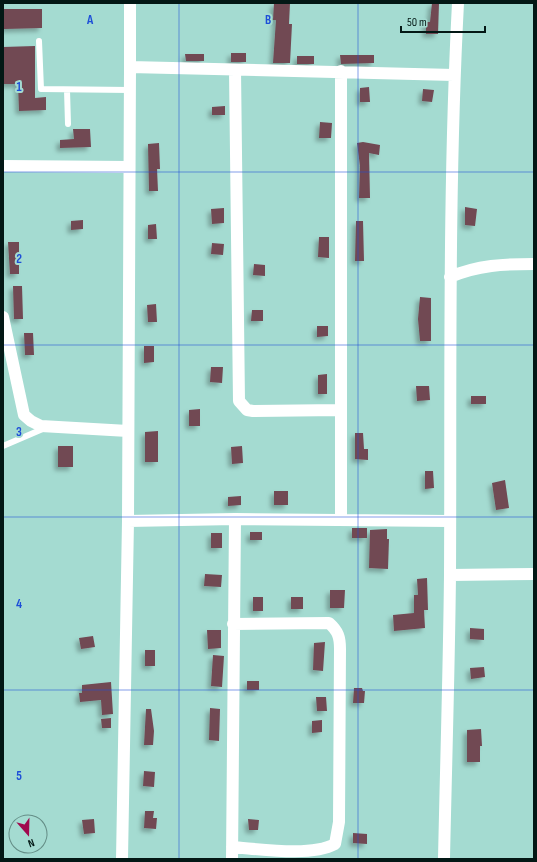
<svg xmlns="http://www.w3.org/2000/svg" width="537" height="862" font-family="'Sofia Sans Condensed',sans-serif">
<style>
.building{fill:#714853;filter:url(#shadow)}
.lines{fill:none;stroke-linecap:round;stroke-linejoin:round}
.lane{stroke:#fff;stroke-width:6}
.street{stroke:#fff;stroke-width:12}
.grid{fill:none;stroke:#1d4ed8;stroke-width:1;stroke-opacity:0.55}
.grid-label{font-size:13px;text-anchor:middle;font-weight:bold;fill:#1d4ed8;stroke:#a4dbd1;stroke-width:4;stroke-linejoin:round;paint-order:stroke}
</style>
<defs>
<filter id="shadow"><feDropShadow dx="-3.5" dy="3.5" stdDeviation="2" flood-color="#0004"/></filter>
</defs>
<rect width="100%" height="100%" fill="#a4dbd1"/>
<!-- building -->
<path class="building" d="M 274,3 L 290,3 L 289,24 L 292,24 L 290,63 L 273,63 L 276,20 L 273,20 Z
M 432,3 L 439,3 L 438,34 L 426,34 L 426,22 L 430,22 Z
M 4,9 L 42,9 L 42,28 L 4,29 Z
M 35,46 L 35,98 L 46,97 L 46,110 L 19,111 L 18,84 L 3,84 L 3,47 Z
M 231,53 L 246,53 L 246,62 L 231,62 Z
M 185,54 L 204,54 L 204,61 L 186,61 Z
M 340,55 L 374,55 L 374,63 L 341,64 Z
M 297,56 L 314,56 L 314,64 L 297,64 Z
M 369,87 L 370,102 L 360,102 L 360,88 Z
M 423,89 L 434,90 L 432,102 L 422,101 Z
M 225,106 L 225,115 L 212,115 L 212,107 Z
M 320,122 L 332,123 L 331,138 L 319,138 Z
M 73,129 L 90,129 L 91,147 L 60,148 L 60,140 L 74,139 Z
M 363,142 L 380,145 L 379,155 L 369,153 L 370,198 L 359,198 L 360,166 L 357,143 Z
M 159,143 L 160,169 L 157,169 L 158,191 L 149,191 L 148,144 Z
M 465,207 L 477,209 L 475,226 L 465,225 Z
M 224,208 L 224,223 L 212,224 L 211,209 Z
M 83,220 L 83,229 L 71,230 L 71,221 Z
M 356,221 L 363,221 L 364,261 L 355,261 Z
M 156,224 L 157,239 L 148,239 L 148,225 Z
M 319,237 L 329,237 L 329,258 L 318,257 Z
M 8,242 L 19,242 L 19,274 L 10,274 Z
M 212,243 L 224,244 L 223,255 L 211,254 Z
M 254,264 L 265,265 L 265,276 L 253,275 Z
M 13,286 L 22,286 L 23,319 L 14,319 Z
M 420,297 L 431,298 L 431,341 L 420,341 L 418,319 Z
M 156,304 L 157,322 L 148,322 L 147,305 Z
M 252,310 L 263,310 L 263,321 L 251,321 Z
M 317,326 L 328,326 L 328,336 L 317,337 Z
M 24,333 L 33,333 L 34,355 L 25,355 Z
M 144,346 L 154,346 L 154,362 L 144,363 Z
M 211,367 L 223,367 L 222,383 L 210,382 Z
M 327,374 L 327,394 L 318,394 L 318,375 Z
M 416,386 L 429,386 L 430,400 L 417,401 Z
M 471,396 L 486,396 L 486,404 L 471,404 Z
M 200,409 L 200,426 L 189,426 L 189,410 Z
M 158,431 L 158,462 L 145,462 L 145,432 Z
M 355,433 L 363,433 L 364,449 L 368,449 L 368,460 L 355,459 Z
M 58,446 L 73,446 L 73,467 L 58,467 Z
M 242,446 L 243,463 L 232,464 L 231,447 Z
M 425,471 L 433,471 L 434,488 L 425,489 Z
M 505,480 L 509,508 L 496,510 L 492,483 Z
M 274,491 L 288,491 L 288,505 L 274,505 Z
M 241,496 L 241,505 L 228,506 L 228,497 Z
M 352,528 L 367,528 L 367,538 L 352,538 Z
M 387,529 L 387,539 L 389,539 L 388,569 L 369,568 L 370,530 Z
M 250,532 L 262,532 L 262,540 L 250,540 Z
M 211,533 L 222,533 L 222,548 L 211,548 Z
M 205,574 L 222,575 L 221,587 L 204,586 Z
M 427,578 L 428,610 L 424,610 L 425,628 L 394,631 L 393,615 L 414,613 L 414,595 L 418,595 L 417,579 Z
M 330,590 L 345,590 L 344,608 L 330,608 Z
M 253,597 L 263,597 L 263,611 L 253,611 Z
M 291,597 L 303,597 L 303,609 L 291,609 Z
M 470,628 L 484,629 L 484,640 L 470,639 Z
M 207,630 L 221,630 L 221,648 L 208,649 Z
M 93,636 L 95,647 L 81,649 L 79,638 Z
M 325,642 L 323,671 L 313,670 L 314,643 Z
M 145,650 L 155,650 L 155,666 L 145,666 Z
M 213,655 L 224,656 L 222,687 L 211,686 Z
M 484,667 L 485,677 L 471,679 L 470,668 Z
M 247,681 L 259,681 L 259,690 L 247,690 Z
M 111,682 L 113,714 L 102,715 L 101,700 L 80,702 L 79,693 L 82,693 L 82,685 Z
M 354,688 L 362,688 L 363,691 L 365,691 L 364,703 L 353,703 Z
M 316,697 L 326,697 L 327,711 L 317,711 Z
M 210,708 L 220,709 L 219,741 L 209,740 Z
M 146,709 L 151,709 L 154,731 L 153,745 L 144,745 Z
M 111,718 L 111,728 L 102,728 L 101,719 Z
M 322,720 L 322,732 L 312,733 L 312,721 Z
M 481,729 L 482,746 L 480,746 L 480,762 L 467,762 L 467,730 Z
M 144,771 L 155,772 L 154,787 L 143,786 Z
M 145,811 L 154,811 L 153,818 L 157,818 L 156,829 L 144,828 Z
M 94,819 L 95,833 L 84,834 L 82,820 Z
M 248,819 L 259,820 L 258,830 L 249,830 Z
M 353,833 L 367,834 L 367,844 L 353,843 Z"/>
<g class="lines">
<!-- lane -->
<path class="lane" d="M 39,41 L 41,89 L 130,90
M 67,90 L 68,124
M 3,446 L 45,428"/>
<!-- street -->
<path class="street" d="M 130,3 L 130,67 L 454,75
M 235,70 L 239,401 L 247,410 L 253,411 L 340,410
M 3,166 L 129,167
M 450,277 C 478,265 504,264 534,264
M 3,317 L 24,415 L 31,421 L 41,426 L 128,431
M 341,519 L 341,71
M 128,521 L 235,519 L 449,521
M 450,575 L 534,574
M 232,847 C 260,849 311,857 335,844 L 339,822 L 340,649 C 340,637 338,631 329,623 L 233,624
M 122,859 L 128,521 L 130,67
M 232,859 L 235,519
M 444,859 C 446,764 449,670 450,575 C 451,384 448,193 458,3"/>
</g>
<!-- grid -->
<path class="grid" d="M 179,3 L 179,859M 358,3 L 358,859M 3,172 L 534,172M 3,345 L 534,345M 3,517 L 534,517M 3,690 L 534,690"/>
<g class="grid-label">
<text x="90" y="24">A</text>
<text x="268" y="24">B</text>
<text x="19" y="91">1</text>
<text x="19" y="263">2</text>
<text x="19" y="436">3</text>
<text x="19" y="608">4</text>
<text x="19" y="780">5</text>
</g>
<!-- border -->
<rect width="537" height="862" fill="none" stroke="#031815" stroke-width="8"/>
<!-- north arrow -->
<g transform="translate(28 834) rotate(160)"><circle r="19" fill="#a4dbd1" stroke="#648d86"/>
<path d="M0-3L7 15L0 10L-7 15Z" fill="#a0094e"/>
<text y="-6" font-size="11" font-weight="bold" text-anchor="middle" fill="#031815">N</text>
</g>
<!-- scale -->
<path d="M401 26v6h84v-6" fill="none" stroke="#031815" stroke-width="2"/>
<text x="407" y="26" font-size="12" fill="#031815" stroke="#a4dbd1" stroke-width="3" paint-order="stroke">50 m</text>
</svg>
